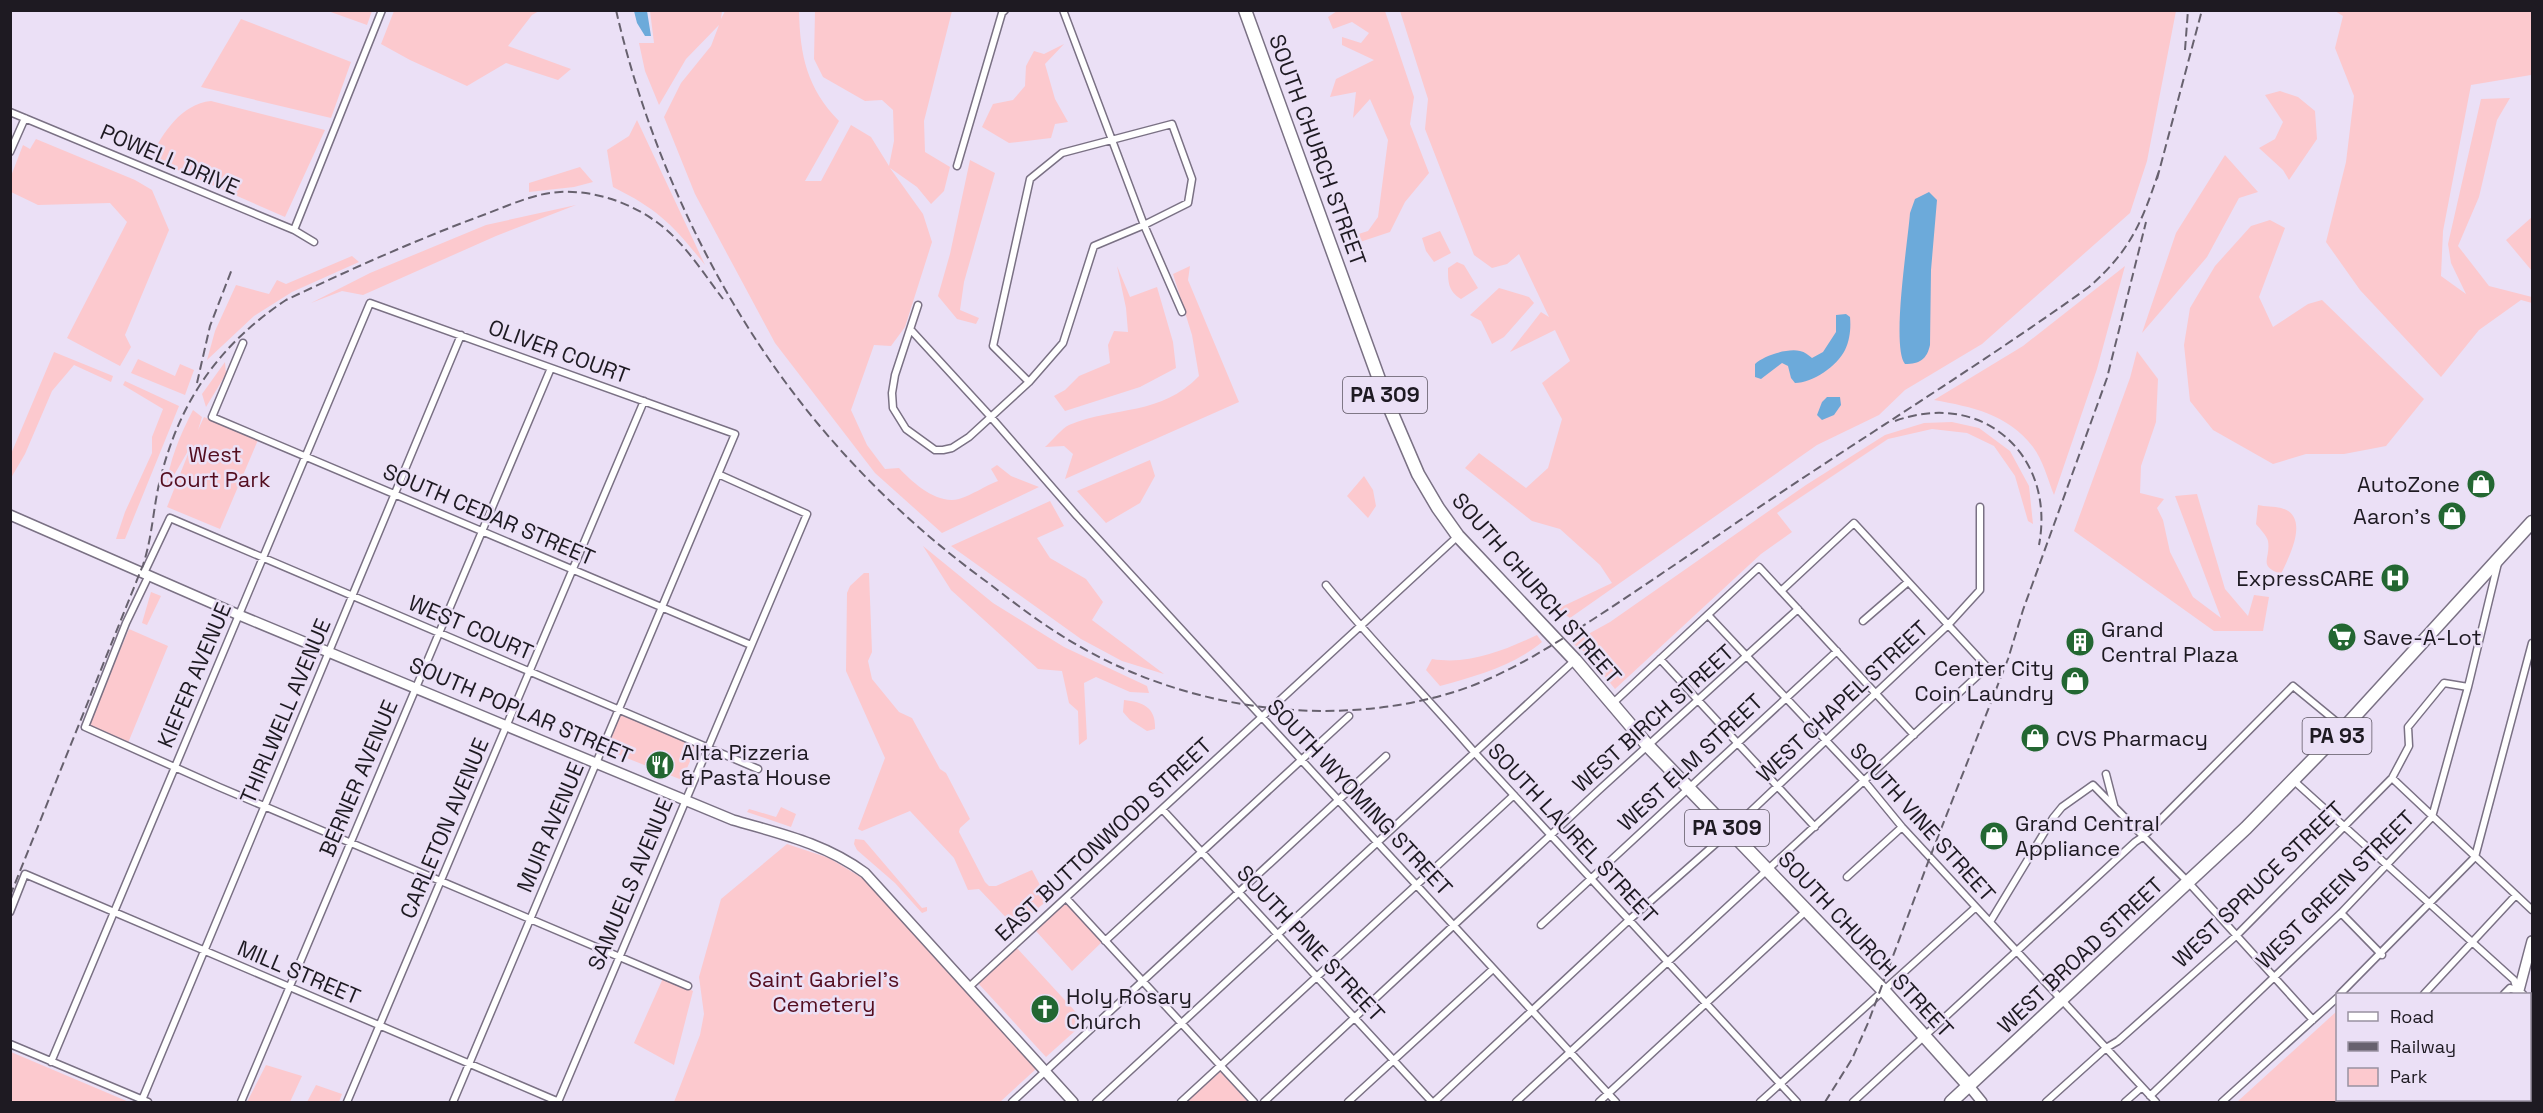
<svg xmlns="http://www.w3.org/2000/svg" width="2543" height="1113" font-family="'Space Grotesk',sans-serif">
<style>
.green{fill:#fcc9ce}
.water{fill:#6caada}
.lines{fill:none;stroke-linecap:round;stroke-linejoin:round}
.street-casing{stroke:#7a7184;stroke-width:9}
.secondary-casing{stroke:#7a7184;stroke-width:12}
.primary-casing{stroke:#7a7184;stroke-width:12}
.highway-casing{stroke:#7a7184;stroke-width:15}
.street{stroke:#fff;stroke-width:6}
.secondary{stroke:#fff;stroke-width:9}
.primary{stroke:#fff;stroke-width:9}
.highway{stroke:#fff;stroke-width:12}
.rail{stroke:#67616e;stroke-width:2;stroke-dasharray:9 4.5;stroke-linecap:butt}
.labels{text-anchor:middle;stroke-width:5;stroke-linejoin:round;paint-order:stroke}
.shield{fill:#ebe0f6;stroke:#5c5562;stroke-width:1.5}
.shield-label{font-size:21px;font-weight:bold;fill:#1e1a22}
.street-label{font-size:22px;fill:#1e1a22;stroke:#ebe0f6}
.park-label{font-size:22px;fill:#540e20;stroke:#ebe0f6}
.poi-label{font-size:22px;fill:#1e1a22;stroke:#ebe0f6;text-anchor:start}
</style>
<rect width="100%" height="100%" fill="#ebe0f6"/>
<!-- green -->
<path class="green" d="M 328,11 L 372,10 L 372,11 L 367,25 Z
M 394,11 L 539,11 L 532,15 L 508,46 L 571,69 L 558,80 L 506,63 L 467,86 L 410,60 L 381,44 Z
M 650,11 L 722,11 L 721,19 L 725,11 L 799,11 C 800,56 807,88 839,121 L 805,181 L 821,181 L 851,125 L 871,137 L 889,166 L 894,141 L 893,110 L 882,100 L 865,101 L 823,77 L 814,59 L 815,11 L 952,11 L 924,121 L 925,152 L 950,167 L 944,191 L 931,204 L 917,187 L 890,168 L 923,214 L 932,242 L 905,327 L 891,346 L 874,345 L 851,410 L 867,445 L 885,469 L 899,468 C 912,482 937,505 959,499 C 972,495 985,486 998,481 L 991,469 L 997,465 L 1011,476 L 1039,487 L 942,533 L 875,473 L 775,343 L 695,194 L 664,117 L 681,83 L 711,46 L 719,25 L 686,59 L 659,105 L 645,71 L 639,43 L 654,43 Z
M 1337,11 L 1385,11 L 1414,97 L 1410,124 L 1429,173 L 1405,202 L 1390,232 L 1351,245 L 1349,237 L 1368,231 L 1378,217 L 1388,140 L 1370,99 L 1353,118 L 1356,92 L 1330,97 L 1336,79 L 1374,60 L 1342,45 L 1342,37 L 1361,43 L 1369,33 L 1352,22 L 1333,29 L 1328,17 Z
M 1400,11 L 2176,11 L 2147,161 L 2130,213 L 1982,344 L 1905,390 L 1879,415 L 1817,445 L 1570,618 L 1557,609 L 1612,583 L 1600,565 L 1560,529 L 1532,521 L 1465,468 L 1479,453 L 1526,488 L 1548,468 L 1562,419 L 1542,383 L 1570,361 L 1555,330 L 1510,352 L 1541,312 L 1549,317 L 1519,254 L 1507,264 L 1492,268 L 1474,255 L 1425,129 L 1428,99 Z
M 2335,11 L 2532,11 L 2531,75 L 2471,85 L 2443,231 L 2441,276 L 2466,294 L 2451,263 L 2448,244 L 2481,99 L 2510,98 L 2497,120 L 2479,197 L 2458,246 L 2489,286 L 2532,297 L 2532,303 L 2521,300 L 2479,330 L 2441,377 L 2360,290 L 2326,242 L 2346,162 L 2354,96 L 2335,48 L 2343,16 Z
M 241,19 L 351,62 L 331,118 L 201,87 Z
M 1064,44 L 1045,64 L 1055,99 L 1068,122 L 1055,124 L 1051,138 L 1009,143 L 982,127 L 993,104 L 1013,100 L 1025,86 L 1026,66 L 1034,51 L 1044,54 Z
M 2280,91 L 2298,97 L 2315,111 L 2317,139 L 2289,180 L 2283,170 L 2259,148 L 2275,139 L 2283,122 L 2265,95 Z
M 211,101 L 325,130 L 285,217 L 150,158 C 163,133 181,104 211,101 Z
M 637,120 L 705,265 C 673,225 659,210 613,187 L 607,150 L 629,136 Z
M 36,139 L 135,180 L 152,190 L 169,230 L 125,335 L 131,347 L 120,366 L 67,338 L 127,222 L 110,203 L 38,205 L 11,192 L 11,176 L 23,145 L 30,149 Z
M 2225,155 L 2258,192 L 2239,198 L 2207,257 L 2142,333 L 2176,233 Z
M 970,160 L 995,173 L 964,282 L 960,310 L 979,318 L 976,324 L 957,319 L 938,296 L 950,254 Z
M 580,167 L 593,182 L 574,187 L 529,192 L 529,183 Z
M 576,205 L 496,236 L 363,295 L 342,291 L 311,303 L 370,273 L 486,225 Z
M 2532,217 L 2532,271 L 2506,240 Z
M 2270,220 L 2285,228 L 2259,297 L 2273,327 L 2308,304 L 2322,300 L 2424,399 L 2386,446 L 2344,454 L 2306,454 L 2273,464 L 2213,430 L 2190,401 L 2184,345 L 2190,308 L 2215,266 L 2251,226 Z
M 1440,231 L 1451,253 L 1434,262 L 1426,251 L 1422,238 Z
M 352,256 L 359,262 L 292,292 L 254,316 L 207,360 L 215,331 L 236,285 L 269,294 L 277,280 L 286,284 Z
M 1457,262 L 1464,265 L 1478,288 L 1461,299 C 1448,291 1448,282 1448,268 Z
M 1117,266 L 1130,297 L 1157,287 L 1173,342 L 1176,368 L 1140,387 L 1065,411 L 1054,396 L 1065,390 L 1079,376 L 1110,363 L 1108,345 L 1114,331 L 1128,332 L 1126,308 Z
M 1190,266 L 1188,280 L 1239,402 L 1065,479 L 1073,454 L 1064,446 L 1045,447 C 1052,441 1061,429 1069,425 C 1115,406 1161,416 1199,376 L 1192,335 L 1173,274 Z
M 2125,266 L 2097,369 L 2054,495 C 2048,480 2043,460 2033,447 C 2008,414 1972,407 1934,400 L 2023,346 Z
M 1499,288 L 1529,297 L 1534,303 L 1504,337 L 1492,344 L 1481,321 L 1470,315 Z
M 2137,351 L 2158,379 L 2156,422 L 2141,466 L 2140,493 L 2164,499 L 2157,508 L 2163,520 L 2170,552 L 2193,597 L 2221,618 L 2175,496 L 2197,494 L 2225,589 L 2248,616 L 2254,595 L 2269,597 L 2263,631 L 2214,631 L 2074,531 L 2130,378 Z
M 54,352 L 113,376 L 111,382 L 74,365 L 52,391 L 25,454 L 11,478 L 11,454 Z
M 138,359 L 175,376 L 180,364 L 194,370 L 185,395 L 131,373 Z
M 225,362 L 226,374 L 206,407 L 202,394 Z
M 125,381 L 179,406 L 125,539 L 116,539 L 125,512 L 152,453 L 152,437 L 163,409 L 123,385 Z
M 193,410 L 202,417 L 198,430 L 204,417 L 258,440 L 220,529 L 167,507 L 192,444 L 166,489 C 169,461 180,435 193,410 Z
M 1952,422 L 1979,428 L 2010,451 L 2029,486 L 2033,524 L 2028,521 L 2015,476 L 1994,446 L 1967,433 L 1932,429 L 1888,439 L 1777,513 L 1792,532 L 1761,554 L 1615,689 L 1585,652 L 1572,643 L 1610,622 L 1806,485 L 1885,435 L 1924,423 Z
M 1150,460 L 1155,476 L 1140,503 L 1106,523 L 1077,491 Z
M 1364,476 L 1373,490 L 1376,506 L 1368,518 L 1347,496 Z
M 1050,501 L 1064,526 L 1037,538 L 1050,558 L 1086,579 L 1103,602 L 1092,620 L 1164,674 L 1122,661 L 1081,639 L 951,546 Z
M 2258,505 C 2265,507 2274,506 2281,508 C 2311,516 2289,557 2281,574 C 2257,566 2271,559 2268,541 C 2267,536 2260,529 2256,524 Z
M 923,546 L 993,603 L 1064,647 L 1147,686 L 1149,693 L 1130,692 L 1096,677 L 1084,683 L 1087,739 L 1079,745 L 1078,711 L 1069,703 L 1062,671 L 1038,669 L 951,590 Z
M 864,573 L 869,573 L 872,652 L 868,661 L 872,679 L 899,712 L 912,718 L 940,769 L 946,773 L 970,819 L 960,828 L 959,832 L 985,882 L 989,886 L 996,886 L 1032,870 L 1048,900 L 1015,927 L 979,889 L 968,890 L 954,858 L 910,811 L 862,831 L 858,829 L 885,758 L 846,671 L 847,593 L 850,586 Z
M 151,592 L 161,596 L 147,625 L 142,623 Z
M 129,629 L 168,646 L 128,743 L 88,726 Z
M 1537,635 L 1542,642 C 1513,666 1476,676 1440,686 L 1426,670 L 1432,659 C 1469,665 1503,651 1537,635 Z
M 1124,700 C 1144,702 1156,708 1155,729 L 1147,731 L 1130,720 L 1123,712 Z
M 621,708 L 699,740 L 682,780 L 604,749 Z
M 781,807 L 796,814 L 791,827 L 747,812 L 749,809 L 776,817 Z
M 855,839 L 864,840 L 922,908 L 927,907 L 927,911 L 922,913 L 895,883 L 857,850 L 854,844 Z
M 787,844 L 829,858 L 864,879 L 1036,1069 L 1000,1102 L 674,1102 L 700,1035 L 704,1014 L 699,977 L 721,899 Z
M 1066,901 L 1103,941 L 1072,971 L 1036,931 Z
M 1016,947 L 1085,1022 L 1046,1057 L 977,982 Z
M 664,976 L 693,991 L 674,1065 L 634,1043 Z
M 2337,1011 L 2338,1100 L 2433,1100 L 2436,1102 L 2237,1102 Z
M 11,1052 L 129,1102 L 11,1102 Z
M 266,1065 L 302,1076 L 290,1102 L 247,1102 Z
M 1220,1071 L 1248,1102 L 1186,1102 Z
M 316,1085 L 342,1094 L 339,1102 L 307,1102 Z"/>
<!-- water -->
<path class="water" d="M 634,11 L 647,11 L 651,36 L 645,36 L 637,23 Z
M 1929,192 L 1937,200 L 1931,270 L 1930,345 C 1927,359 1920,364 1905,364 C 1891,346 1908,241 1910,213 L 1915,199 Z
M 1846,314 L 1850,317 C 1851,328 1850,340 1845,350 C 1837,366 1813,383 1795,383 L 1791,378 L 1788,366 L 1782,363 L 1761,379 L 1755,377 L 1755,364 C 1763,356 1787,348 1800,351 C 1805,352 1808,355 1812,358 L 1823,352 L 1836,332 L 1836,315 Z
M 1827,397 L 1840,397 L 1841,405 L 1834,415 L 1822,420 L 1817,415 L 1822,402 Z"/>
<g class="lines">
<!-- street casing -->
<g class="street-casing">
<path id="street" d="M 1063,10 L 1144,225 L 1182,312
M 10,112 L 294,230 L 314,242
M 10,152 L 25,118
M 957,166 L 1002,13 L 1005,10
M 294,230 L 382,10
M 918,305 L 895,375 L 892,393 L 893,408 L 906,429 L 935,450 L 943,450 L 952,448 L 969,437 L 1029,382 L 1063,343 L 1094,246 L 1144,225 L 1188,203 L 1192,179 L 1172,124 L 1062,153 L 1030,179 L 993,346 L 1029,382
M 911,330 L 990,416 L 1077,516 L 1616,1102
M 243,343 L 212,417 L 751,645
M 144,573 L 170,518 L 758,769
M 149,575 L 126,623 L 85,727 L 219,787 L 688,986
M 1326,585 C 1373,643 1426,696 1475,753 L 1797,1102
M 1708,615 L 1865,782 L 1902,827 L 2156,1102
M 1863,621 L 1908,582
M 1660,659 L 1815,827
M 1612,704 L 1759,567 L 1914,735
M 2106,774 L 2114,805
M 2392,778 L 2532,910
M 2293,780 L 2514,980 L 2518,993
M 1162,809 L 1432,1102
M 1847,877 L 1902,827
M 1066,898 L 1254,1102
M 10,912 L 25,874 L 559,1102
M 2341,913 L 2382,955
M 1990,922 L 2053,818 L 2062,807 L 2093,785 L 2189,883 L 2313,1020
M 1541,925 L 1837,651
M 1105,941 L 1349,716
M 968,988 L 1458,536
M 2340,994 L 2475,857 L 2532,643
M 2424,994 L 2516,895
M 2504,994 L 2510,988 L 2523,994
M 2530,997 L 2532,998
M 10,1044 L 148,1102
M 51,1062 L 370,303 L 735,434 L 453,1102
M 2150,1096 L 2341,913 L 2432,817 L 2468,687 L 2498,563
M 142,1100 L 461,335
M 2450,1100 L 2453,1102
M 241,1102 L 551,368
M 347,1102 L 644,401
M 558,1102 L 807,514 L 718,474
M 1012,1102 L 1386,756
M 1096,1102 L 1575,660
M 1181,1102 L 1514,795
M 1264,1102 L 1599,790 L 1798,609
M 1348,1102 L 1493,969
M 1434,1102 L 1629,920 L 1730,831 L 1948,625 L 1980,590 L 1980,507
M 1516,1102 L 1987,667 L 1854,523 L 1781,591
M 1599,1102 L 1807,910
M 1760,1102 L 1976,907
M 1853,1102 L 2135,842 L 2144,836 L 2293,686 L 2344,728
M 2046,1102 L 2106,1048 L 2118,1041 L 2237,935 L 2392,778 L 2409,746 L 2408,727 L 2444,683 L 2468,687
M 2125,1102 L 2142,1087
M 2222,1102 L 2338,997"/>
</g>
<!-- secondary casing -->
<g class="secondary-casing">
<path id="secondary" d="M 10,515 L 239,615 L 733,820 C 781,834 824,843 865,873 L 1073,1102
M 2518,994 L 2532,941
M 2488,1102 L 2489,1100"/>
</g>
<!-- primary casing -->
<g class="primary-casing">
<path id="primary" d="M 1969,1086 L 1982,1102"/>
</g>
<!-- highway casing -->
<g class="highway-casing">
<path id="highway" d="M 1245,10 L 1388,404 L 1418,474 L 1438,508 L 1458,536 L 1575,660 L 1649,747 L 1884,991 L 1969,1086
M 1951,1102 L 2246,828 L 2344,728 L 2532,522"/>
</g>
<!-- street -->
<use href="#street" class="street"/>
<!-- secondary -->
<use href="#secondary" class="secondary"/>
<!-- primary -->
<use href="#primary" class="primary"/>
<!-- highway -->
<use href="#highway" class="highway"/>
<!-- rail -->
<path class="rail" d="M 616,10 C 646,141 706,275 786,383 C 842,459 910,526 987,582 C 1013,602 1039,622 1067,639 C 1179,708 1327,731 1454,692 C 1505,676 1548,648 1592,620 C 1647,584 1701,547 1755,510 C 1866,435 1980,365 2089,287 C 2131,250 2142,222 2159,171
M 2185,50 L 2188,10
M 2157,179 L 2202,10
M 197,383 L 210,326 L 232,269
M 1895,421 C 1982,389 2056,455 2039,545
M 10,896 L 143,565 C 152,538 153,511 159,484 C 178,404 217,346 286,300 C 351,269 418,239 486,214 C 510,205 535,193 560,192 C 595,190 631,203 658,223 C 685,243 703,273 723,299
M 1825,1102 L 1852,1059 L 1868,1023 L 1930,857 L 2008,659 L 2023,610 L 2107,378 L 2146,222"/>
</g>
<!-- icons -->
<defs>
<g id="shop-disc" transform="scale(1.5)"><circle r="9.5" fill="#236732" stroke="#ebe0f6"/><path d="M-5-2.5h2.3a2.7 3.5 0 0 1 5.4 0H5L5.5 6h-11ZM-1.5-2.5h3a1.5 2.3 0 0 0-3 0Z" fill="#fff"/></g>
<g id="hospital-disc" transform="scale(1.5)"><circle r="9.5" fill="#236732" stroke="#ebe0f6"/><path d="M-5-5h3v3.5h4V-5h3V5h-3V1.5h-4V5h-3Z" fill="#fff"/></g>
<g id="supermarket-disc" transform="scale(1.5)"><circle r="9.5" fill="#236732" stroke="#ebe0f6"/><path d="M-6-5.5h2.5l.6 2H6L4.5 2H-2.5L-4.4-4H-6ZM-1.5 3.2a1.3 1.3 0 1 0 .1 0ZM3 3.2a1.3 1.3 0 1 0 .1 0Z" fill="#fff"/></g>
<g id="building-disc" transform="scale(1.5)"><circle r="9.5" fill="#236732" stroke="#ebe0f6"/><path d="M-4-6H4V6H1V3H-1V6H-4ZM-2.5-4.3h1.7v1.8h-1.7ZM.8-4.3h1.7v1.8H.8ZM-2.5-1h1.7V.8h-1.7ZM.8-1h1.7V.8H.8Z" fill="#fff"/></g>
<g id="restaurant-disc" transform="scale(1.5)"><circle r="9.5" fill="#236732" stroke="#ebe0f6"/><path d="M-5-6h1v4h1v-4h1v4h1v-4h1v5L-1.5 .5V6h-2V.5L-5-1ZM5-6V6H3V1.5H1.5Q1.5-4 5-6Z" fill="#fff"/></g>
<g id="church-disc" transform="scale(1.5)"><circle r="9.5" fill="#236732" stroke="#ebe0f6"/><path d="M-1.2-6h2.4v3.5h3.3v2.4h-3.3V6h-2.4V-.1h-3.3v-2.4h3.3Z" fill="#fff"/></g>
</defs>
<g fill-rule="evenodd">
<use href="#shop-disc" x="2481" y="484"/>
<use href="#shop-disc" x="2452" y="516"/>
<use href="#hospital-disc" x="2395" y="578"/>
<use href="#supermarket-disc" x="2342" y="637"/>
<use href="#building-disc" x="2080" y="642"/>
<use href="#shop-disc" x="2075" y="681"/>
<use href="#shop-disc" x="2035" y="738"/>
<use href="#restaurant-disc" x="660" y="765"/>
<use href="#shop-disc" x="1994" y="836"/>
<use href="#church-disc" x="1045" y="1009"/>
</g>
<g class="labels">
<!-- shield labels -->
<g class="shield">
<rect x="1343" y="377" width="84" height="36" rx="4.5"/>
<rect x="2302.5" y="718" width="69" height="36" rx="4.5"/>
<rect x="1685" y="810" width="84" height="36" rx="4.5"/>
</g>
<g class="shield-label">
<text x="1385" y="402">PA 309</text>
<text x="2337" y="743">PA 93</text>
<text x="1727" y="835">PA 309</text>
</g>
<!-- street labels -->
<g class="street-label">
<text transform="translate(1318 150) rotate(70)" y="8">SOUTH CHURCH STREET</text>
<text transform="translate(170 159) rotate(23)" y="8">POWELL DRIVE</text>
<text transform="translate(559 351) rotate(20)" y="8">OLIVER COURT</text>
<text transform="translate(489 514) rotate(23)" y="8">SOUTH CEDAR STREET</text>
<text transform="translate(1537 588) rotate(49)" y="8">SOUTH CHURCH STREET</text>
<text transform="translate(471 627) rotate(23)" y="8">WEST COURT</text>
<text transform="translate(194 675) rotate(-67)" y="8">KIEFER AVENUE</text>
<text transform="translate(1842 701) rotate(-43)" y="8">WEST CHAPEL STREET</text>
<text transform="translate(521 710) rotate(23)" y="8">SOUTH POPLAR STREET</text>
<text transform="translate(285 711) rotate(-67)" y="8">THIRLWELL AVENUE</text>
<text transform="translate(1653 718) rotate(-42)" y="8">WEST BIRCH STREET</text>
<text transform="translate(1690 762) rotate(-43)" y="8">WEST ELM STREET</text>
<text transform="translate(358 778) rotate(-67)" y="8">BERNER AVENUE</text>
<text transform="translate(1360 797) rotate(47)" y="8">SOUTH WYOMING STREET</text>
<text transform="translate(1923 822) rotate(48)" y="8">SOUTH VINE STREET</text>
<text transform="translate(550 827) rotate(-67)" y="8">MUIR AVENUE</text>
<text transform="translate(444 828) rotate(-67)" y="8">CARLETON AVENUE</text>
<text transform="translate(1573 833) rotate(47)" y="8">SOUTH LAUREL STREET</text>
<text transform="translate(1103 839) rotate(-43)" y="8">EAST BUTTONWOOD STREET</text>
<text transform="translate(630 884) rotate(-67)" y="8">SAMUELS AVENUE</text>
<text transform="translate(2258 884) rotate(-44)" y="8">WEST SPRUCE STREET</text>
<text transform="translate(2335 889) rotate(-45)" y="8">WEST GREEN STREET</text>
<text transform="translate(1311 943) rotate(47)" y="8">SOUTH PINE STREET</text>
<text transform="translate(1866 944) rotate(47)" y="8">SOUTH CHURCH STREET</text>
<text transform="translate(2080 955) rotate(-43)" y="8">WEST BROAD STREET</text>
<text transform="translate(299 972) rotate(23)" y="8">MILL STREET</text>
</g>
<!-- park labels -->
<g class="park-label">
<text x="215" y="462">West<tspan x="215" dy="25">Court Park</tspan></text>
<text x="824" y="987">Saint Gabriel's<tspan x="824" dy="25">Cemetery</tspan></text>
</g>
<!-- poi labels -->
<g class="poi-label">
<text x="2460" y="492" text-anchor="end">AutoZone</text>
<text x="2431" y="524" text-anchor="end">Aaron's</text>
<text x="2374" y="586" text-anchor="end">ExpressCARE</text>
<text x="2101" y="637">Grand<tspan x="2101" dy="25">Central Plaza</tspan></text>
<text x="2363" y="645">Save-A-Lot</text>
<text x="2054" y="676" text-anchor="end">Center City<tspan x="2054" dy="25">Coin Laundry</tspan></text>
<text x="2056" y="746">CVS Pharmacy</text>
<text x="681" y="760">Alta Pizzeria<tspan x="681" dy="25">&amp; Pasta House</tspan></text>
<text x="2015" y="831">Grand Central<tspan x="2015" dy="25">Appliance</tspan></text>
<text x="1066" y="1004">Holy Rosary<tspan x="1066" dy="25">Church</tspan></text>
</g>
</g>
<!-- border -->
<rect width="2543" height="1113" fill="none" stroke="#1e1a22" stroke-width="24"/>
<!-- legend -->
<rect x="2336" y="993" width="195" height="108" fill="#ebe0f6" stroke="#9991a1" stroke-width="1.5"/>
<rect x="2348" y="1012" width="30" height="9" fill="#ffffff" stroke="#9991a1" stroke-width="1.5"/>
<text x="2390" y="1023" font-size="18" fill="#1e1a22">Road</text>
<rect x="2348" y="1042" width="30" height="9" fill="#67616e" stroke="#9991a1" stroke-width="1.5"/>
<text x="2390" y="1053" font-size="18" fill="#1e1a22">Railway</text>
<rect x="2348" y="1068" width="30" height="18" fill="#fcc9ce" stroke="#9991a1" stroke-width="1.5"/>
<text x="2390" y="1083" font-size="18" fill="#1e1a22">Park</text>
</svg>
